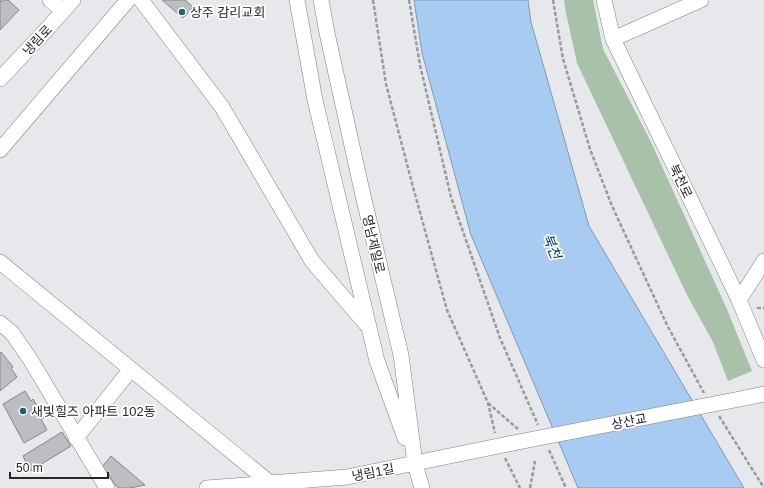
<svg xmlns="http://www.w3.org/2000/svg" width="764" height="488" font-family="Helvetica,'Noto Sans KR',sans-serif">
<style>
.green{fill:#a8c1a9}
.water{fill:#a7cbf1;stroke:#809ab5}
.building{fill:#bcbec2;stroke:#84878a}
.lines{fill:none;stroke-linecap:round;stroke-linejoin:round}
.minor-casing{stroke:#7e8184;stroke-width:16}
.path{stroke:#999a9d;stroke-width:2.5;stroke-dasharray:4 2;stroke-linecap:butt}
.minor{stroke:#fff;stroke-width:15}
.minor-bridge-casing{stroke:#7e8184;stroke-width:16;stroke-linecap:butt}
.minor-bridge{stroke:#fff;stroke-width:15}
.poi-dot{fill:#1d6473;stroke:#fff;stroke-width:1.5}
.labels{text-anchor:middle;stroke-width:3.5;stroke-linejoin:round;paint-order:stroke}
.poi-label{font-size:13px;fill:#262728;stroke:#fff;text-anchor:start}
.street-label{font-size:13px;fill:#262728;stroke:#fff}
.water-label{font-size:14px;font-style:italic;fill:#003562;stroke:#fff}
</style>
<rect width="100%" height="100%" fill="#e6e8ec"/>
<!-- green -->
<path class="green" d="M 564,0 L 593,0 L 603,49 L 650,140 L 726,307 L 752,371 L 728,381 L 713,342 L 687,295 L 577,63 L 566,13 Z"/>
<!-- water -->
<path class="water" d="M 414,0 L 528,0 L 531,22 L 589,226 L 744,488 L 578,488 L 471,235 L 422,53 Z"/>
<!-- building -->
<path class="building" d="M 0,0 L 1,2 L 3,0 L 8,0 L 19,10 L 0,30 Z
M 162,0 L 185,0 L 193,7 L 183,18 Z
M 1,352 L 13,367 L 11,368 L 17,377 L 0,391 L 0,354 Z
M 25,391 L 31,401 L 33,399 L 44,418 L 41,419 L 47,430 L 24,443 L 3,404 Z
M 62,432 L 71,446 L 30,471 L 23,456 Z
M 111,456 L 145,485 L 130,488 L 119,488 L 116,486 L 109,475 L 102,467 Z"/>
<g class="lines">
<!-- minor casing -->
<g class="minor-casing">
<path id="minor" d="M 50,0 L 63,11
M 141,0 L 222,107 L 312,261 L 367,325
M 297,0 L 315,100 L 377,361 L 405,438
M 321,0 L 327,33 L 362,191 L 401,355 L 415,464 L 422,488
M 604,0 L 613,39 L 739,300 L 764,360
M 613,39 L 701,0
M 0,79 L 48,28 L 73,0
M 0,150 L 128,0
M 0,262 L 270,483
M 739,300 L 764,261
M 0,323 L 12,333 L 30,359 L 107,488
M 745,398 L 764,394
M 76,438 L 131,369
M 207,488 L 347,477 L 513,443"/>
</g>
<!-- path -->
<path class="path" d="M 373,0 L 386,84 L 413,187 L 447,310 L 488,403 L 495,433
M 409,0 L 420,65 L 451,197 L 500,338 L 538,425
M 553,0 L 563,59 L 590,149 L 612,206 L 667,325 L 704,393
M 758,307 L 758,308 L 764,308
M 488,403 L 518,429
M 719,416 L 764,488
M 549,450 L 566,488
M 505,458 L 520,488
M 530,488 L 535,461"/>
<!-- minor -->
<use href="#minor" class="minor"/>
<!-- minor-bridge casing -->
<g class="minor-bridge-casing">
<path id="minor-bridge" d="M 513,443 L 745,398"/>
</g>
<!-- minor-bridge -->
<use href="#minor-bridge" class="minor-bridge"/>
</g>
<!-- markers -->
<g class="poi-dot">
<circle cx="182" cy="12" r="4"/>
<circle cx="23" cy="411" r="4"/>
</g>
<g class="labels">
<!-- poi labels -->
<g class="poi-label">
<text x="190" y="17">상주 감리교회</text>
<text x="31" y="416">새빛힐즈 아파트 102동</text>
</g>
<!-- street labels -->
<g class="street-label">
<text transform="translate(37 40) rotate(-47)" y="5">냉림로</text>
<text transform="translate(681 181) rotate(64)" y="5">북천로</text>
<text transform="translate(374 244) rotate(77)" y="5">영남제일로</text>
<text transform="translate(629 421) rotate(-11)" y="5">상산교</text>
<text transform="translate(373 472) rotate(-11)" y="5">냉림1길</text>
</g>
<!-- water labels -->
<g class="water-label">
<text transform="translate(552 246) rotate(68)" y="5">북천</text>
</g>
</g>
<!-- scale -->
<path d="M10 472v6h98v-6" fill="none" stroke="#262728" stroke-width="2"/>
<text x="16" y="472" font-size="12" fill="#262728" stroke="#ffffff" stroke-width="3" paint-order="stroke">50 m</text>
</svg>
